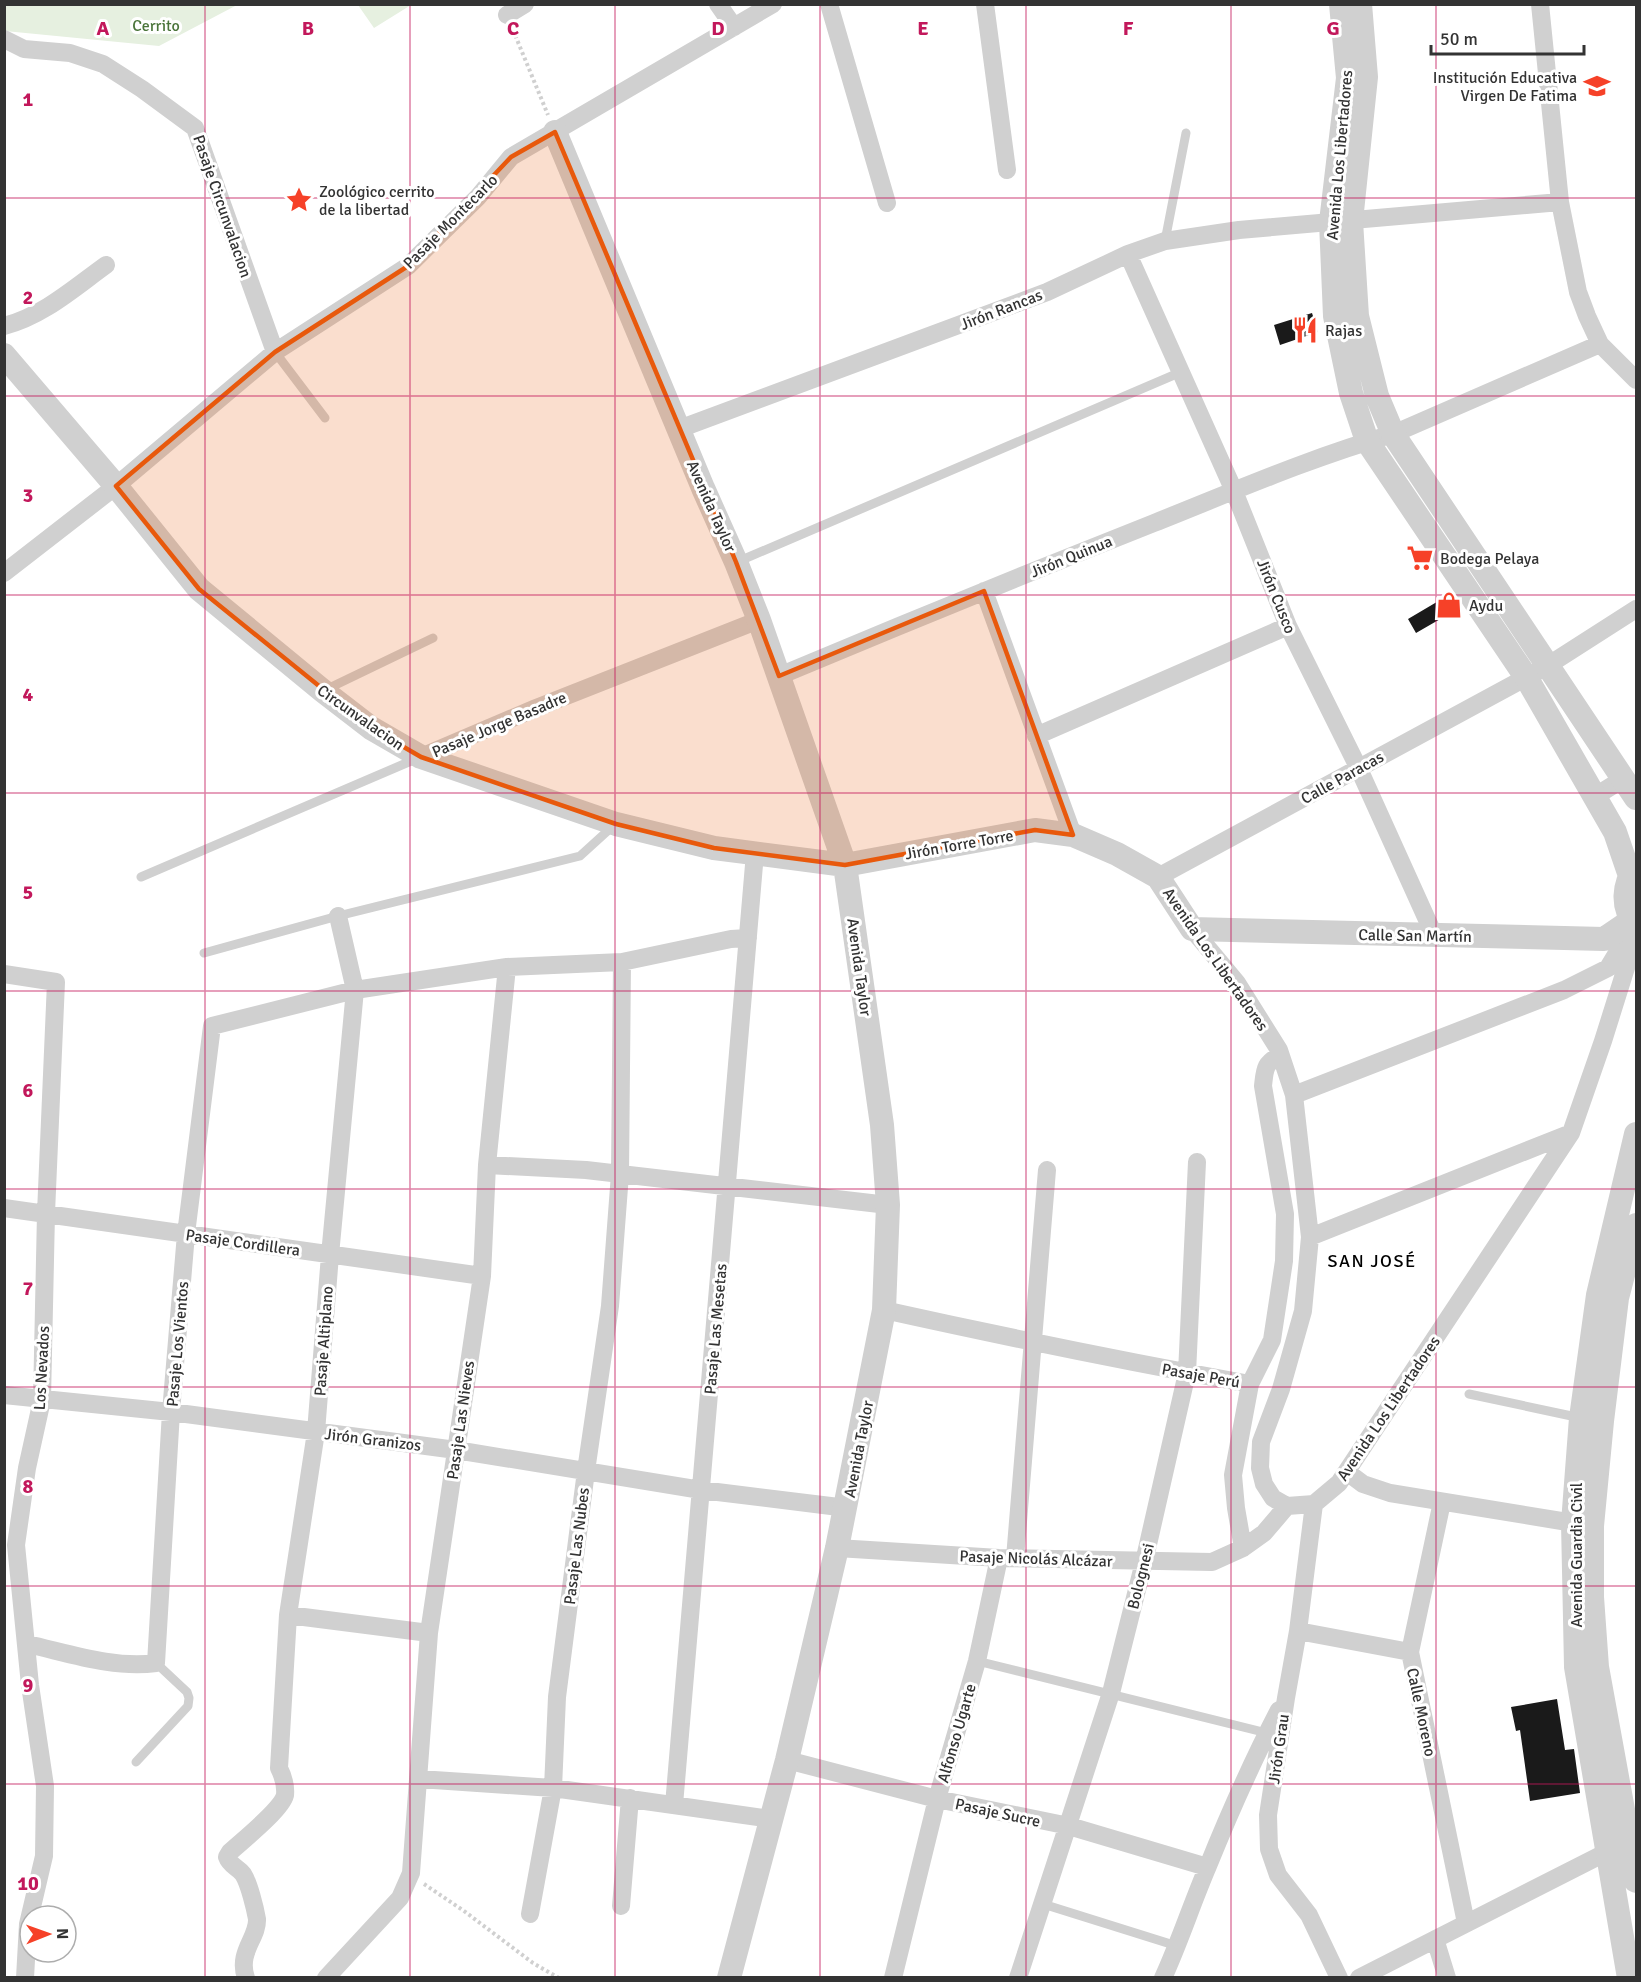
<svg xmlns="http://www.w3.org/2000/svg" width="1641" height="1982" font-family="Signika,sans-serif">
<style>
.green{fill:#e6f0e0}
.building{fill:#1a1a1a}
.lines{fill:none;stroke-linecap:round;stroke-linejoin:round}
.path{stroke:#d0d0d0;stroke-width:4;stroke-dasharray:3 3;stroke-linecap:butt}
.service{stroke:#d0d0d0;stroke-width:9}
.minor{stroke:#d0d0d0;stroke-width:18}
.tertiary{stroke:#d0d0d0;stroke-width:24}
.marked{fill:#e8590c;fill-opacity:0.2;stroke:#e8590c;stroke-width:4.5;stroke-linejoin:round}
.grid{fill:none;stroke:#c2185b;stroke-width:1.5;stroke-opacity:0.55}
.labels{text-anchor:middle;stroke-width:6;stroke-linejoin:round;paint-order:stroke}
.park-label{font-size:16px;fill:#4a743a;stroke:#fff}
.poi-label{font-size:16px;fill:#333;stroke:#fff;text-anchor:start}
.street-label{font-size:16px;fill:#333;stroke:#fff}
.neighbourhood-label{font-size:18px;letter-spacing:1.5px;fill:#000;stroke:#fff}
.grid-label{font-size:20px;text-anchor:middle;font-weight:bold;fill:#c2185b;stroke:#fff;stroke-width:6;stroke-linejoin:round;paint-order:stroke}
</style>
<rect width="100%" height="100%" fill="#fff"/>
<!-- green -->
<path class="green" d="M 5,5 L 237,5 L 159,46 L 5,31 Z
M 358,5 L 411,5 L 374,28 Z"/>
<!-- building -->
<path class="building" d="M 1312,313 L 1318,332 L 1280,345 L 1274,325 Z
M 1452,593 L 1461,607 L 1416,633 L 1408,619 Z
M 1557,1699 L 1565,1750 L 1574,1749 L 1580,1793 L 1530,1801 L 1520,1730 L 1516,1731 L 1511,1707 Z"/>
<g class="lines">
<!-- path -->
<path class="path" d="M 513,30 L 548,115
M 424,1884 L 464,1911 L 533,1963 L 559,1978"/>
<!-- service -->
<path class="service" d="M 1165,241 L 1186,133
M 275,352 L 325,418
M 737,562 L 1181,372
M 325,690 L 433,638
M 141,877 L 418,758
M 204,953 L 338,916 L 580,856 L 613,826
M 1469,1394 L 1581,1418
M 977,1661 L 1267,1733
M 136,1762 L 188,1706 L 189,1698 L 187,1692 L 156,1663
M 1043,1904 L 1177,1946"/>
<!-- minor -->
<path class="minor" d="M 718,4 L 734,27
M 829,4 L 887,203
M 985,4 L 1007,170
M 1540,4 L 1560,202 L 1578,292 L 1587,316 L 1600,344 L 1636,380
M 507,15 L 525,4
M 4,39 L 24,49 L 70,53 L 103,64 L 142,89 L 195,128 L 275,352
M 1128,254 L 1234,491 L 1288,626 L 1359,769 L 1434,935
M 4,326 C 43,316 74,288 106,265
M 679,429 L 1047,292 L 1128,254 L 1165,241 L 1239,230 L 1560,202
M 4,573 L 116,486 L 275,352 L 408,266 L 478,197 L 511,157 L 773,4
M 984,591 L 1073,835
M 779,676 C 903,624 1028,573 1154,523 C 1232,492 1312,457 1393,434 L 1600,344
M 1036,736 L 1288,626
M 421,757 L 536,708 L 759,620
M 1594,797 L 1623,779
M 1158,877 L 1547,666 L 1636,609
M 1192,929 L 1237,983 L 1279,1050 L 1294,1095 L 1310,1237 L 1303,1311 L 1281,1389 L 1261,1442 L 1260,1468 L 1264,1484 L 1273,1498 L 1287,1506 L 1314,1504 L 1339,1483 L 1571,1133 L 1603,1041 L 1636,936
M 4,974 L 56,982 L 46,1213 L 42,1400 L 27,1468 L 16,1545 L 30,1685 L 45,1786 L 44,1856 L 28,1924 L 25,1978
M 1294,1095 L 1564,990 L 1608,968 L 1631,930
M 487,1165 L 586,1170 L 888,1205
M 4,1208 L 482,1276
M 1310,1237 L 1571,1133
M 884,1310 C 1006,1337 1128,1362 1250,1384 L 1272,1340 L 1284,1261 L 1285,1214 L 1263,1086 C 1265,1069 1264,1064 1280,1055
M 4,1395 L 171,1412 L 456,1450 L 701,1490 L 847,1508
M 1347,1472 L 1363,1484 L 1390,1493 L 1586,1525
M 1442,1502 L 1410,1652 L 1466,1923
M 1314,1504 L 1298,1631 L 1286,1698 L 1268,1815 L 1269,1849 L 1278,1875 L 1309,1915 L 1339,1978
M 837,1548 L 999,1558 L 1212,1562 L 1243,1548 L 1264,1533 L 1287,1506
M 1243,1548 L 1236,1508 L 1233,1475 L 1250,1384
M 1015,1558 L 1047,1170
M 288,1615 L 429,1633
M 1298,1631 L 1410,1652
M 27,1644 C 68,1653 114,1669 156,1663 L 171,1412 L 186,1234 L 212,1026 L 355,990 L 507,967 L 622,962 L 731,939 L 748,938
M 787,1760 L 937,1799 L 1069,1826 L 1207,1867
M 419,1779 L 553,1788 L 771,1819
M 674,1805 L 755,853
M 621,1906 L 630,1798
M 530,1914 L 553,1788 L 557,1697 L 586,1471 L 610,1306 L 620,1174 L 622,962
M 1435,1939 L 1447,1978
M 246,1978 C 237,1952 258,1938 257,1919 C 255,1908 249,1883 243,1874 C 238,1867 230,1866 227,1857 L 230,1852 C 242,1841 282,1809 285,1795 C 286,1785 283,1776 279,1768 L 288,1615 L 316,1432 L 330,1255 L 355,990 L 338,916
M 326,1978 L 400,1898 L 411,1873 L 429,1633 L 482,1276 L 487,1165 L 507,967
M 893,1978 L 937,1799 L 977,1661 L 999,1558
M 1018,1978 L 1111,1693 L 1144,1562 L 1187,1373 L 1197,1162
M 1163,1978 C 1180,1941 1192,1903 1208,1866 C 1229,1814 1253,1760 1279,1710
M 1359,1978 L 1607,1852 L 1618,1849"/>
<!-- tertiary -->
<path class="tertiary" d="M 1341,4 L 1348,78 L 1331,222 L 1335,316 L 1351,393 L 1367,441 L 1526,677 L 1615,832 L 1630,876
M 1360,4 L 1366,77 L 1351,221 L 1357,316 L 1377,396 L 1393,434 L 1636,798
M 555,132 L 703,488 L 736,562 L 759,620 L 845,865 L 882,1125 L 888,1205 L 884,1310 L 837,1548 L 787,1760 L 729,1978
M 4,355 L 116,486 L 199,589 L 323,691 L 371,728 L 421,757 L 616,824 L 714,848 L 845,865 L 1035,830 L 1073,835 L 1117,854 L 1158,877 L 1192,929 L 1604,939 L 1632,920
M 1636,866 C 1623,885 1621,907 1636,925
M 1636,1225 L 1617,1298 L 1602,1421 L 1592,1526 L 1592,1597 L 1597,1667 L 1636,1881
M 1629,1978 L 1576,1667 L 1573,1523 L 1581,1418 L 1598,1295 L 1636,1134"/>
</g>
<!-- marked area -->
<path class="marked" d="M 555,132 L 736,562 L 779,676 L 984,591 L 1073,835 L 1035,830 L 845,865 L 714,848 L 616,824 L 421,757 L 371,728 L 199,589 L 116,486 L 275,352 L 408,266 L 511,157 Z"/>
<!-- grid -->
<path class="grid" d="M 205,4 L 205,1978M 410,4 L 410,1978M 615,4 L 615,1978M 820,4 L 820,1978M 1026,4 L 1026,1978M 1231,4 L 1231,1978M 1436,4 L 1436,1978M 4,198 L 1636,198M 4,396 L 1636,396M 4,595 L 1636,595M 4,793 L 1636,793M 4,991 L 1636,991M 4,1189 L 1636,1189M 4,1387 L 1636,1387M 4,1586 L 1636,1586M 4,1784 L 1636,1784"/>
<!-- icons -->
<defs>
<g id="school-bare" transform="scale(2.07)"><path d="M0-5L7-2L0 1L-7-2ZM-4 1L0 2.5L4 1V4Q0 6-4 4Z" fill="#f64128" stroke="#fff" stroke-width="2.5" paint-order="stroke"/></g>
<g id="sight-bare" transform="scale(2.07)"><path d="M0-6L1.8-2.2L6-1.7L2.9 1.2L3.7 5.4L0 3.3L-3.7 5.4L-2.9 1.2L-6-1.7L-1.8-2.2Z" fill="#f64128" stroke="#fff" stroke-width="2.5" paint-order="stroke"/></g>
<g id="restaurant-bare" transform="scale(2.07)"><path d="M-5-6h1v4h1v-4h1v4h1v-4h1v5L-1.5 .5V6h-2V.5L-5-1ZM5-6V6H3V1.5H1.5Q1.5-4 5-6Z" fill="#f64128" stroke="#fff" stroke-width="2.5" paint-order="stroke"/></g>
<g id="supermarket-bare" transform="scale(2.07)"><path d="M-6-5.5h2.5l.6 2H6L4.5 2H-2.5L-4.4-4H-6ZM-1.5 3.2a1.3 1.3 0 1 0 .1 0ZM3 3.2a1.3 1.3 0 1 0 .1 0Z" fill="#f64128" stroke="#fff" stroke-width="2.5" paint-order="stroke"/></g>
<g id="shop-bare" transform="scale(2.07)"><path d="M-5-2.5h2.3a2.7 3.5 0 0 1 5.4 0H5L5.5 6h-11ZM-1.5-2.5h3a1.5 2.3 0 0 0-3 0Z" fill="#f64128" stroke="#fff" stroke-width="2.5" paint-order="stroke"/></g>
</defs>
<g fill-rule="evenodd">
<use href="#school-bare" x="1597" y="86"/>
<use href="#sight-bare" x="299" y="200"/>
<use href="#restaurant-bare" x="1305" y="330"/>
<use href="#supermarket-bare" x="1420" y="558"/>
<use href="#shop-bare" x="1449" y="605"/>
</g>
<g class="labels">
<!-- park labels -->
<g class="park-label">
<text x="156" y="31">Cerrito</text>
</g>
<!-- poi labels -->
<g class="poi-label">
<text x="1577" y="83" text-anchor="end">Institución Educativa<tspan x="1577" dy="18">Virgen De Fatima</tspan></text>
<text x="319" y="197">Zoológico cerrito<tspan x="319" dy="18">de la libertad</tspan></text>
<text x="1325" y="336">Rajas</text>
<text x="1440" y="564">Bodega Pelaya</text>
<text x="1469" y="611">Aydu</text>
</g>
<!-- street labels -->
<g class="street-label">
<text transform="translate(1339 155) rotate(-85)" y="6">Avenida Los Libertadores</text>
<text transform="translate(223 206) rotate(71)" y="6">Pasaje Circunvalacion</text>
<text transform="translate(450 221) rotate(-45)" y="6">Pasaje Montecarlo</text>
<text transform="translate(1001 309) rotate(-21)" y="6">Jirón Rancas</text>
<text transform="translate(712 506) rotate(66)" y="6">Avenida Taylor</text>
<text transform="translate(1071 556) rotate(-22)" y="6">Jirón Quinua</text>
<text transform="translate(1277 596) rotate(68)" y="6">Jirón Cusco</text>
<text transform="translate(361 717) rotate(35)" y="6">Circunvalacion</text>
<text transform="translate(499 724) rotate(-23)" y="6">Pasaje Jorge Basadre</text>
<text transform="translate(1342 777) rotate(-29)" y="6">Calle Paracas</text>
<text transform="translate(959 844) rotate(-10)" y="6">Jirón Torre Torre</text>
<text transform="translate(1415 935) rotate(1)" y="6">Calle San Martín</text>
<text transform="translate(1216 959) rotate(55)" y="6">Avenida Los Libertadores</text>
<text transform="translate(860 967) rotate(82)" y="6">Avenida Taylor</text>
<text transform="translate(243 1242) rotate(8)" y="6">Pasaje Cordillera</text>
<text transform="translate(715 1329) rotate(-85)" y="6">Pasaje Las Mesetas</text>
<text transform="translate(323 1341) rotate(-86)" y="6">Pasaje Altiplano</text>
<text transform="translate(177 1344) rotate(-85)" y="6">Pasaje Los Vientos</text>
<text transform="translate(41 1368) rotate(-87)" y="6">Los Nevados</text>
<text transform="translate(1201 1375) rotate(10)" y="6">Pasaje Perú</text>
<text transform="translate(1388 1408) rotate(-56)" y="6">Avenida Los Libertadores</text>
<text transform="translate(460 1420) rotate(-82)" y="6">Pasaje Las Nieves</text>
<text transform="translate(373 1439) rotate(7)" y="6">Jirón Granizos</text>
<text transform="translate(858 1449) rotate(-79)" y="6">Avenida Taylor</text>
<text transform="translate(576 1546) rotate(-83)" y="6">Pasaje Las Nubes</text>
<text transform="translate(1576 1555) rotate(-90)" y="6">Avenida Guardia Civil</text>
<text transform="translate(1036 1558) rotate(2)" y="6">Pasaje Nicolás Alcázar</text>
<text transform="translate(1140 1576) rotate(-76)" y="6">Bolognesi</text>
<text transform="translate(1422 1712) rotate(78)" y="6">Calle Moreno</text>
<text transform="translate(956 1733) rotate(-74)" y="6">Alfonso Ugarte</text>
<text transform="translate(1278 1749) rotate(-82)" y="6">Jirón Grau</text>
<text transform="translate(998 1812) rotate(12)" y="6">Pasaje Sucre</text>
</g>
<!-- neighbourhood labels -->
<g class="neighbourhood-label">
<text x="1372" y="1267">SAN JOSÉ</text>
</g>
</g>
<g class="grid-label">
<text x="103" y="35">A</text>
<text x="308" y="35">B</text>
<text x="513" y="35">C</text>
<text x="718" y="35">D</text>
<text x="923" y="35">E</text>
<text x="1128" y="35">F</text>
<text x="1333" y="35">G</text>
<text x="28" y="106">1</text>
<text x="28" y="304">2</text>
<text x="28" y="502">3</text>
<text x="28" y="701">4</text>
<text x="28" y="899">5</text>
<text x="28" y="1097">6</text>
<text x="28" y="1295">7</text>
<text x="28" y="1493">8</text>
<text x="28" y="1692">9</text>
<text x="28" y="1890">10</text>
</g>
<!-- border -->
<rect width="1641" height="1982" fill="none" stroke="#333333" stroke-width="12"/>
<!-- north arrow -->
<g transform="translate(48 1934) rotate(89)"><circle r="28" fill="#ffffff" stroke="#adadad" stroke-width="1.5"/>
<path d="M0-4.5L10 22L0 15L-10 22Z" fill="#f64128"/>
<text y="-9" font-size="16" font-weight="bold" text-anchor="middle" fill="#333333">N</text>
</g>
<!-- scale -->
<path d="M1431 45v9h153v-9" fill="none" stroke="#333333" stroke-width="3"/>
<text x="1440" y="45" font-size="18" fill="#333333" stroke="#ffffff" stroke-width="4.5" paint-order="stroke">50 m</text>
</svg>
